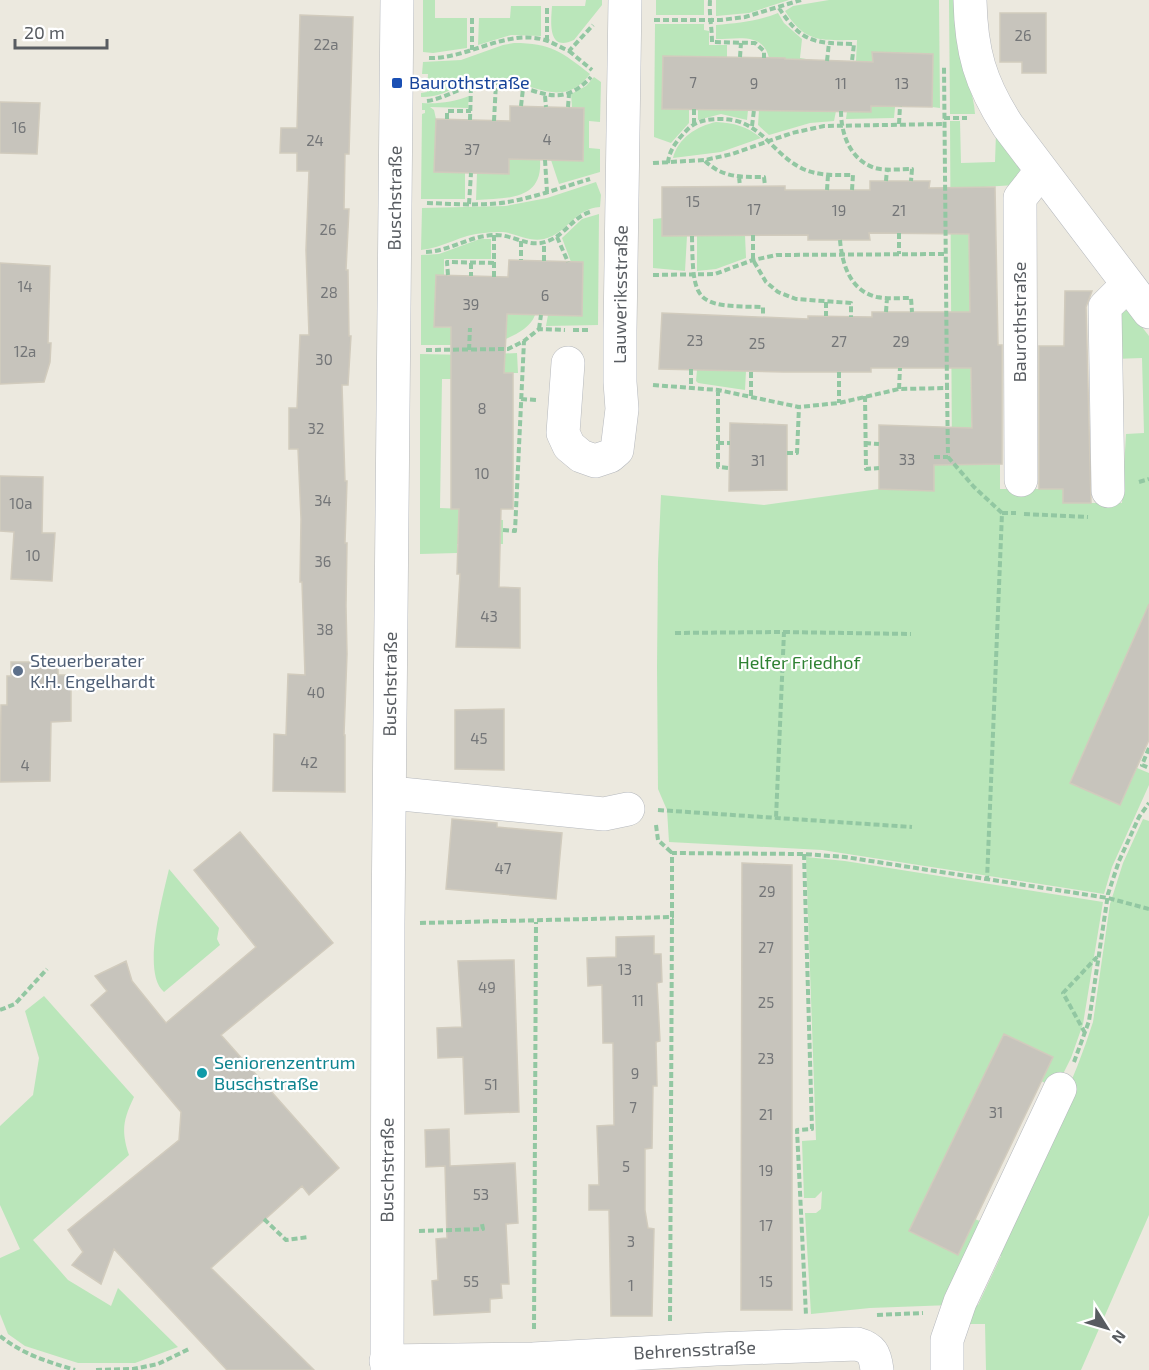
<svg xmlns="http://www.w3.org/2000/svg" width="1149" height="1370" font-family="'Exo 2',sans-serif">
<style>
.green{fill:#bae6ba}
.building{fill:#c7c4bc;stroke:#d1cbbd;stroke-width:1.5}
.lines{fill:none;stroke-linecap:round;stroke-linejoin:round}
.minor-casing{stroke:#b5b8bd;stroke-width:34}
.path{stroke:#92c7a2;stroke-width:4;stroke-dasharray:6 3;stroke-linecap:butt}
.minor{stroke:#fff;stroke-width:33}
.transit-dot{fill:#1a4fb4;stroke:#fff;stroke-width:2}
.service-dot{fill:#5c6f8a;stroke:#fff;stroke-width:2}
.culture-dot{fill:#0f9aa8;stroke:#fff;stroke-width:2}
.labels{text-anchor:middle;stroke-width:4.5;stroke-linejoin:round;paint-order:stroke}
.number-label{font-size:15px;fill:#747678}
.transit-label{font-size:18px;fill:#164399;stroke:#fff;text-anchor:start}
.street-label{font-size:18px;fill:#585c61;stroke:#fff}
.service-label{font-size:18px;fill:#4e5e75;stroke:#fff;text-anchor:start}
.park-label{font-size:18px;fill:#2f8233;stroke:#fff}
.culture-label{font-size:18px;fill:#0d838f;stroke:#fff;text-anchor:start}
</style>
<rect width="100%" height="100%" fill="#ece9df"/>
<!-- green -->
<path class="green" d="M 423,0 L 435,0 L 435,18 L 467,18 L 467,48 L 433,53 L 423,52 Z
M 586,0 L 602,0 L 602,5 L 574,40 C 547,53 551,21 552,6 L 585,6 Z
M 656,0 L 704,0 L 704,15 L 656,15 Z
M 716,0 L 789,0 L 749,13 L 716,16 Z
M 829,0 L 939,0 L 940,108 L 932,107 L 933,54 L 873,53 L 873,62 L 856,61 L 857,40 C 821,40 806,44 785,11 L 793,6 Z
M 949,0 L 955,0 C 955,19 955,39 960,58 C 965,78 974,93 975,114 L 950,114 Z
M 511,6 L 541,6 L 541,36 L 511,35 L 478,45 L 479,18 L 510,18 Z
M 778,13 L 784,23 L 802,39 L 800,58 L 812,60 L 836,111 L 834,121 L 810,123 L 769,135 L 758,125 L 759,110 L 784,110 L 785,58 L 769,58 C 763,32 738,39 716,39 L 716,25 C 738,23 758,21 778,13 Z
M 655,24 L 704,24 L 704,30 L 709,31 L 709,45 L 727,45 L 727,57 L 689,109 L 689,123 L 671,143 L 654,137 Z
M 514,43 C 551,43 562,52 590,74 C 566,106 540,88 510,81 C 501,79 491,79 482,79 C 459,81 447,98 421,97 L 421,93 L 427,92 L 428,74 L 422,74 L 423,62 L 461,60 L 503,45 Z
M 594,77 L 601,82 L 600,122 L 589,121 L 589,148 L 600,149 L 600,172 L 559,184 L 551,160 L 583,161 L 584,108 L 572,107 L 571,94 L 586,86 Z
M 469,96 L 468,108 L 430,107 L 434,110 L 436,119 L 434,172 L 465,173 L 465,199 L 421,199 L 422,114 L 425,113 L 425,110 L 422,110 L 422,103 C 439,104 454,102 469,96 Z
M 871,106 L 895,107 L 894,118 L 846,119 L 847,111 L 870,112 Z
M 698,109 L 748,110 L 747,120 L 721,114 L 698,120 Z
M 950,121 L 960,121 L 961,163 L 995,162 L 996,133 L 1021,168 L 1020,181 L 1015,185 L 968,188 L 972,464 L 1000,464 L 1000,489 L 1063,489 L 1064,503 L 1122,503 L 1126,434 L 1144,433 L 1142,358 L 1114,359 L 1114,319 L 1128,309 L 1149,336 L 1149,604 L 1070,783 L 1120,805 L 1137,768 L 1149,773 L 1149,785 L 1112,867 L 1104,894 L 822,850 L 669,842 L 667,810 L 658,789 L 657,667 L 658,562 L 661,495 L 764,505 L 879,489 L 933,490 L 934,462 L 952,462 Z
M 716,122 C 734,123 747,126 761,138 L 721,152 L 673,158 C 678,138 697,126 716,122 Z
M 509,159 L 540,160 C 543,201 506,198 476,200 L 477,173 L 508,174 Z
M 596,182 L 601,195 L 600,207 C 575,208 567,234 544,239 C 529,242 518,234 503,232 C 497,232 490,232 484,233 C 462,234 443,248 421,250 L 422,208 L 506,206 L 547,198 Z
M 599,214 L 598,325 L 546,326 L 548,315 L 582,316 L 583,263 L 571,262 L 562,238 L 582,219 Z
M 663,218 L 663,236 L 687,236 L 685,271 L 653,268 L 653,219 Z
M 745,235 L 746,258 L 716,269 L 697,271 L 697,236 Z
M 480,239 L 491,239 L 491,259 L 444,259 L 444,275 L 436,275 L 435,327 L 465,328 L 464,345 L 421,345 L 421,255 L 439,254 Z
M 507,314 L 535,315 C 530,329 514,335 502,341 Z
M 517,353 L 518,373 L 451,373 L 451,379 L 442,379 L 440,508 L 465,509 L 467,520 L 503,520 L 503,544 L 457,544 L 457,553 L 420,554 L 420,354 L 469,355 Z
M 697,370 L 746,371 L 745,390 L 698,383 L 696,381 Z
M 1143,819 L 1149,821 L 1149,1215 L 1081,1370 L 986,1370 L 985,1324 L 970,1324 L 969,1304 L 978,1305 L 1001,1256 L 992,1250 C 1026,1176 1069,1099 1093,1022 L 1110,904 L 1123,863 Z
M 806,857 L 845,861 L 1103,902 L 1083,1024 L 1071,1058 L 1056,1088 L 1041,1081 L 1053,1057 L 1004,1034 L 909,1231 L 957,1254 L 975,1219 L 989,1225 L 951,1305 L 870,1308 L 811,1314 L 805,1213 L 816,1213 L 821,1209 L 822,1191 L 815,1198 L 804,1198 L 802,1141 L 816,1140 Z
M 169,869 L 219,928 L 217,939 L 220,945 L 164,992 C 141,973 163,896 169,869 Z
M 44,996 L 134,1097 C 123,1120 121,1131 129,1155 L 33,1240 L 68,1280 L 111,1306 L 118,1288 L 178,1347 L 135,1363 L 78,1363 L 25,1346 L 8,1334 L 0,1314 L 0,1258 L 20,1249 L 0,1205 L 0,1126 L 33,1095 L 39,1058 L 25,1011 Z"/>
<!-- building -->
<path class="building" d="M 1000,13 L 1046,13 L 1046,73 L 1022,73 L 1022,62 L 1000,62 Z
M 300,15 L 353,17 L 349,154 L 345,154 L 344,209 L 349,209 L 346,270 L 348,270 L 349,336 L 351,336 L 348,385 L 342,385 L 345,481 L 347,481 L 345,543 L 347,543 L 346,606 L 347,654 L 344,735 L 345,735 L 345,792 L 273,791 L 274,734 L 286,735 L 288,674 L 305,675 L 302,582 L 300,582 L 301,519 L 298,449 L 289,449 L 289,408 L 297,408 L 300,335 L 309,335 L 306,250 L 309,171 L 297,171 L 297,153 L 280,153 L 281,128 L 297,128 Z
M 872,52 L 933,54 L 932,107 L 871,106 L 871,112 L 662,109 L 663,56 L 785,58 L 785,59 L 873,62 Z
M 0,102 L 40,103 L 37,154 L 0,153 Z
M 510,106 L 584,108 L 583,161 L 509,159 L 509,174 L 434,172 L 436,119 L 510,121 Z
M 870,181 L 930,181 L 929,188 L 995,187 L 998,345 L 1002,345 L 1002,464 L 934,465 L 934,491 L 879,489 L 879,425 L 972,428 L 971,368 L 871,368 L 871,372 L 784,372 L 659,369 L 662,313 L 808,319 L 808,316 L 872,317 L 872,312 L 970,312 L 969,234 L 869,233 L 870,240 L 808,240 L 808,235 L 662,236 L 662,187 L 785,186 L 785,190 L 870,190 Z
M 509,260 L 583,262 L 582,316 L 507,314 L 504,373 L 513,373 L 513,509 L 501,509 L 499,587 L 520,588 L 520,648 L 456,647 L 460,574 L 457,574 L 459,509 L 451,509 L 451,327 L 434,327 L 436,275 L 508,277 Z
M 0,263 L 50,266 L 48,343 L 51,343 L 50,362 L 44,382 L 0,384 Z
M 1065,291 L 1092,291 L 1086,307 L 1091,503 L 1063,503 L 1063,489 L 1039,489 L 1039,346 L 1064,346 Z
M 730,423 L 787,425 L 787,490 L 729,491 Z
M 0,476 L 43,477 L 42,533 L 55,533 L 52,581 L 11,579 L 14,532 L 0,531 Z
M 1149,604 L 1149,740 L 1120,805 L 1070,783 Z
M 11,662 L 58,662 L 58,675 L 71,675 L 71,721 L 51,722 L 50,781 L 0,782 L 1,705 L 7,705 L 7,676 L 11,676 Z
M 504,709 L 504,770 L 455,769 L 455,710 Z
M 452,819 L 497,823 L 497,827 L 562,833 L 556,899 L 446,889 Z
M 240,832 L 333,943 L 221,1035 L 339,1168 L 309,1195 L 302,1186 L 211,1268 L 314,1370 L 227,1370 L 114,1249 L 101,1284 L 72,1265 L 83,1252 L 68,1230 L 179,1140 L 181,1112 L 91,1005 L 107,991 L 95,976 L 126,961 L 132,981 L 166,1023 L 256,947 L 194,870 Z
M 742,863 L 792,865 L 792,1310 L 741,1310 Z
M 654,936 L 654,954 L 661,954 L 662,982 L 657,983 L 660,1041 L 656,1042 L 657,1086 L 653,1086 L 652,1148 L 645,1149 L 645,1210 L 648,1228 L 654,1229 L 652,1316 L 611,1316 L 609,1210 L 589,1210 L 589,1185 L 599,1185 L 597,1126 L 614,1125 L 613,1043 L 603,1043 L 602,985 L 588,986 L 587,958 L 616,957 L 616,937 Z
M 514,960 L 519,1112 L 465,1114 L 463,1057 L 438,1058 L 437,1028 L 462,1027 L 458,961 Z
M 1004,1034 L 1053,1057 L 958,1255 L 909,1231 Z
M 449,1129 L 450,1166 L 515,1163 L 518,1223 L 506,1224 L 509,1284 L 501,1284 L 502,1298 L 490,1299 L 490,1312 L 434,1315 L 432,1281 L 438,1280 L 436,1239 L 447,1238 L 445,1166 L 426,1167 L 425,1130 Z"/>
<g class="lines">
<!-- minor casing -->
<g class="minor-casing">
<g id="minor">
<path d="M 970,0 C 971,51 980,83 1008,126 L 1149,312"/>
<path id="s1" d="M 568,363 L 563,433 L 569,446 L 581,456 L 595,461 L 610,456 L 617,450 L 622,409 L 620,382 L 620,331 L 625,0"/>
<path d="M 1021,480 L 1020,198 L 1041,171"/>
<path d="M 1108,491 L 1105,307 L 1127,285"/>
<path d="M 391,793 L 604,814 L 628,809"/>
<path id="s2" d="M 386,1361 L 533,1359 L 716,1349 L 857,1344 C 872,1348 875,1354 877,1370"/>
<path id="s3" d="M 387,1370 L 388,924 L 397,0"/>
<path d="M 947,1370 L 947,1340 L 960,1302 L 1060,1089"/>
</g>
</g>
<!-- path -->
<path class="path" d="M 710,0 C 709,15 712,28 712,42 L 755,43 L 764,51 L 764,58
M 779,8 C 802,43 814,43 854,44 L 852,61
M 472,18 L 472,50
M 654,20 L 721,20 L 745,17 L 801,0
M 547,41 L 547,6
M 569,51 L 592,70
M 740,57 L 741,43
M 429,58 C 469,59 508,27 548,41 C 555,44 562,48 569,51 L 593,25
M 827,61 L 829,43
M 545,96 L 546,107
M 427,101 C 447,98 463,85 484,84 C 492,83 503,82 511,84 C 544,93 563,107 591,77
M 521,106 L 523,89
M 568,107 L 569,94
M 694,109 L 694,124
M 841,111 C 841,134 850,160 875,168 C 886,171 901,169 912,169 L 911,181
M 944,118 L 967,118
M 447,119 L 447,111 L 471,111
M 470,120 L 471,86
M 494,121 L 496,83
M 899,124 L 900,106
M 752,126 L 754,110
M 545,160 L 547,192
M 705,161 C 723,178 741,177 764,177 L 765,186
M 653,163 L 705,160 L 732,154 L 792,133 L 824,126 L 944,124
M 668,163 C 669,149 679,138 689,128 C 697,121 708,119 719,119 C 761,118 770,153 803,169 C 819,176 836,175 853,175 L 852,190
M 739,177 L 740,186
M 886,181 L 887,169
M 827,190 L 828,175
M 427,203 C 454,204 482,206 508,202 C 536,197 563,187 590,179
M 469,204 L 471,173
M 899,233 L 899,254
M 753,235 L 753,260 L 766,282 L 778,292 L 796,299 L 851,303 L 851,317
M 692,236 C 693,304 695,306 763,307 L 763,316
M 557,237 L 568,262
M 840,240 C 842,264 850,291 877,297 C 888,299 900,298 911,298 L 912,312
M 521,241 L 521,260
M 426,252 C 450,251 469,236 494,235 C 513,234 529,249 548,241 C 565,235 573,217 590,212
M 544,261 L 544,243
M 471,263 L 471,276
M 448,275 L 447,262 L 494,263
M 653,275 L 715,274 L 753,260 L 777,255 L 946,254
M 494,277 L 494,235
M 826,302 L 826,316
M 886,312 L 887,298
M 539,329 L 541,315
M 573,330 L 589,330
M 426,350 L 508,349 L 524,341 L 539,329 L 565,330
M 469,350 L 470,328
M 691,369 L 691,387
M 839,372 L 839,403
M 653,385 L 718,390 L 799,407 L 839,403 L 899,389 L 947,388 L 944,67
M 899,389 L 900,368
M 718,390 L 718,467 L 729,468
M 751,396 L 751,371
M 865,396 L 866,469 L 879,468
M 521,399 L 536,400
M 718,443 L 730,443
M 865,443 L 879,444
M 787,453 L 797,453 L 799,407
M 934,457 L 948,457 L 947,388
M 948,457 L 974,487 L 1002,513 L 987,880
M 1139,482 L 1149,479
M 1002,513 L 1016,513
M 1024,514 L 1088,517
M 503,530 L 515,531 L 524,341
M 784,632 L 911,634
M 675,633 L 784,632 L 776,818
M 1149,748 L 1142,765 L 1149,768
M 658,810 L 912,827
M 656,825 L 658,840 L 672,853
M 804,854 L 812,1129 L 797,1130 L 806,1315
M 420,923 L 672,917 L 672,853 L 804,854 L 845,857 L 1108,898 L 1149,909
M 0,1010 L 15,1004 L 47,969
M 1085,1033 L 1063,993 L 1097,957
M 1074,1062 L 1089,1021 L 1108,894 L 1119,861 L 1139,817 L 1149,803
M 264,1219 L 286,1240 L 309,1237
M 419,1231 L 483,1229 L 482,1224
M 877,1315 L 923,1313
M 670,1321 L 672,917
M 534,1329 L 536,922
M 0,1336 C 24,1355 46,1361 75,1370
M 96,1370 L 133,1369 L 158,1364 L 189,1349"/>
<!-- minor -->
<use href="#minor" class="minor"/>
</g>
<!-- markers -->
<rect class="transit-dot" x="391" y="77" width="12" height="12" rx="3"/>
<circle class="service-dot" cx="18" cy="671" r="6"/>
<circle class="culture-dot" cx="202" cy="1073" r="6"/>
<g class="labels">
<!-- number labels -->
<g class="number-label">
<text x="1023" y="41">26</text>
<text x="326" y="50">22a</text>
<text x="693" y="88">7</text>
<text x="754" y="89">9</text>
<text x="841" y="89">11</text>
<text x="902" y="89">13</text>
<text x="19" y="133">16</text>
<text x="547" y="145">4</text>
<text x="315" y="146">24</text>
<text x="472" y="155">37</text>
<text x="693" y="207">15</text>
<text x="754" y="215">17</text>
<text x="839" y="216">19</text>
<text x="899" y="216">21</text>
<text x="328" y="235">26</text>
<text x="25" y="292">14</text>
<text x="329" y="298">28</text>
<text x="545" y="301">6</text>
<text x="471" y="310">39</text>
<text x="695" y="346">23</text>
<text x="839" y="347">27</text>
<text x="901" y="347">29</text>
<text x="757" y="349">25</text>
<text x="25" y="357">12a</text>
<text x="324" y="365">30</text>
<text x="482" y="414">8</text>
<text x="316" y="434">32</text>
<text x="907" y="465">33</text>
<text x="758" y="466">31</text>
<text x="482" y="479">10</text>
<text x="323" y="506">34</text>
<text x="21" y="509">10a</text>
<text x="33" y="561">10</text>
<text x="323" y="567">36</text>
<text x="489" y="622">43</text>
<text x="325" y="635">38</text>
<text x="316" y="698">40</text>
<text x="479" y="744">45</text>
<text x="309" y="768">42</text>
<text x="25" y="771">4</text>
<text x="503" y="874">47</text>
<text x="767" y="897">29</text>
<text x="766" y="953">27</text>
<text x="625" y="975">13</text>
<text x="487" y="993">49</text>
<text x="638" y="1006">11</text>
<text x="766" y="1008">25</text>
<text x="766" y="1064">23</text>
<text x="635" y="1079">9</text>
<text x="491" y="1090">51</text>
<text x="633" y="1113">7</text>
<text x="996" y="1118">31</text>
<text x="766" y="1120">21</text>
<text x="626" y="1172">5</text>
<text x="766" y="1176">19</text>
<text x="481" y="1200">53</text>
<text x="766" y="1231">17</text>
<text x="631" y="1247">3</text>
<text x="471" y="1287">55</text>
<text x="766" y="1287">15</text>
<text x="631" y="1291">1</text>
</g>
<!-- transit labels -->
<g class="transit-label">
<text x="409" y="89">Baurothstraße</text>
</g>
<!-- street labels -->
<g class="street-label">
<text dy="6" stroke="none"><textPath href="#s3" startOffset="1172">Buschstraße</textPath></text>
<text dy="6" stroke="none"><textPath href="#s1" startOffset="296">Lauweriksstraße</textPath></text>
<text transform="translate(1020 322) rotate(-90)" y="6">Baurothstraße</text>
<text dy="6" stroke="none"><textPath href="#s3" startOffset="686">Buschstraße</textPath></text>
<text dy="6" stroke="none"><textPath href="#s3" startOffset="200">Buschstraße</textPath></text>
<text dy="6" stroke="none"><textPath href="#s2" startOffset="309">Behrensstraße</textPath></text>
</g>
<!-- service labels -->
<g class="service-label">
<text x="30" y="667">Steuerberater<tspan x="30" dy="21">K.H. Engelhardt</tspan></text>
</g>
<!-- park labels -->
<g class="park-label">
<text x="799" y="669">Helfer Friedhof</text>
</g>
<!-- culture labels -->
<g class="culture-label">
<text x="214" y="1069">Seniorenzentrum<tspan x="214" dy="21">Buschstraße</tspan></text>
</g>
</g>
<!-- north arrow -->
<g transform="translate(1107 1328) rotate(127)" stroke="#ffffff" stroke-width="4.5" paint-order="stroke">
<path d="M0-4.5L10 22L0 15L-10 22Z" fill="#585c61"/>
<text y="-9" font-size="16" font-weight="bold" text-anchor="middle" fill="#585c61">N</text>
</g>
<!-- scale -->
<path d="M15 39v9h92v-9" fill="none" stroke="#585c61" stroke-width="3"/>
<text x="24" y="39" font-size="18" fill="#585c61" stroke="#ffffff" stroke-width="4.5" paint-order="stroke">20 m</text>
</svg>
